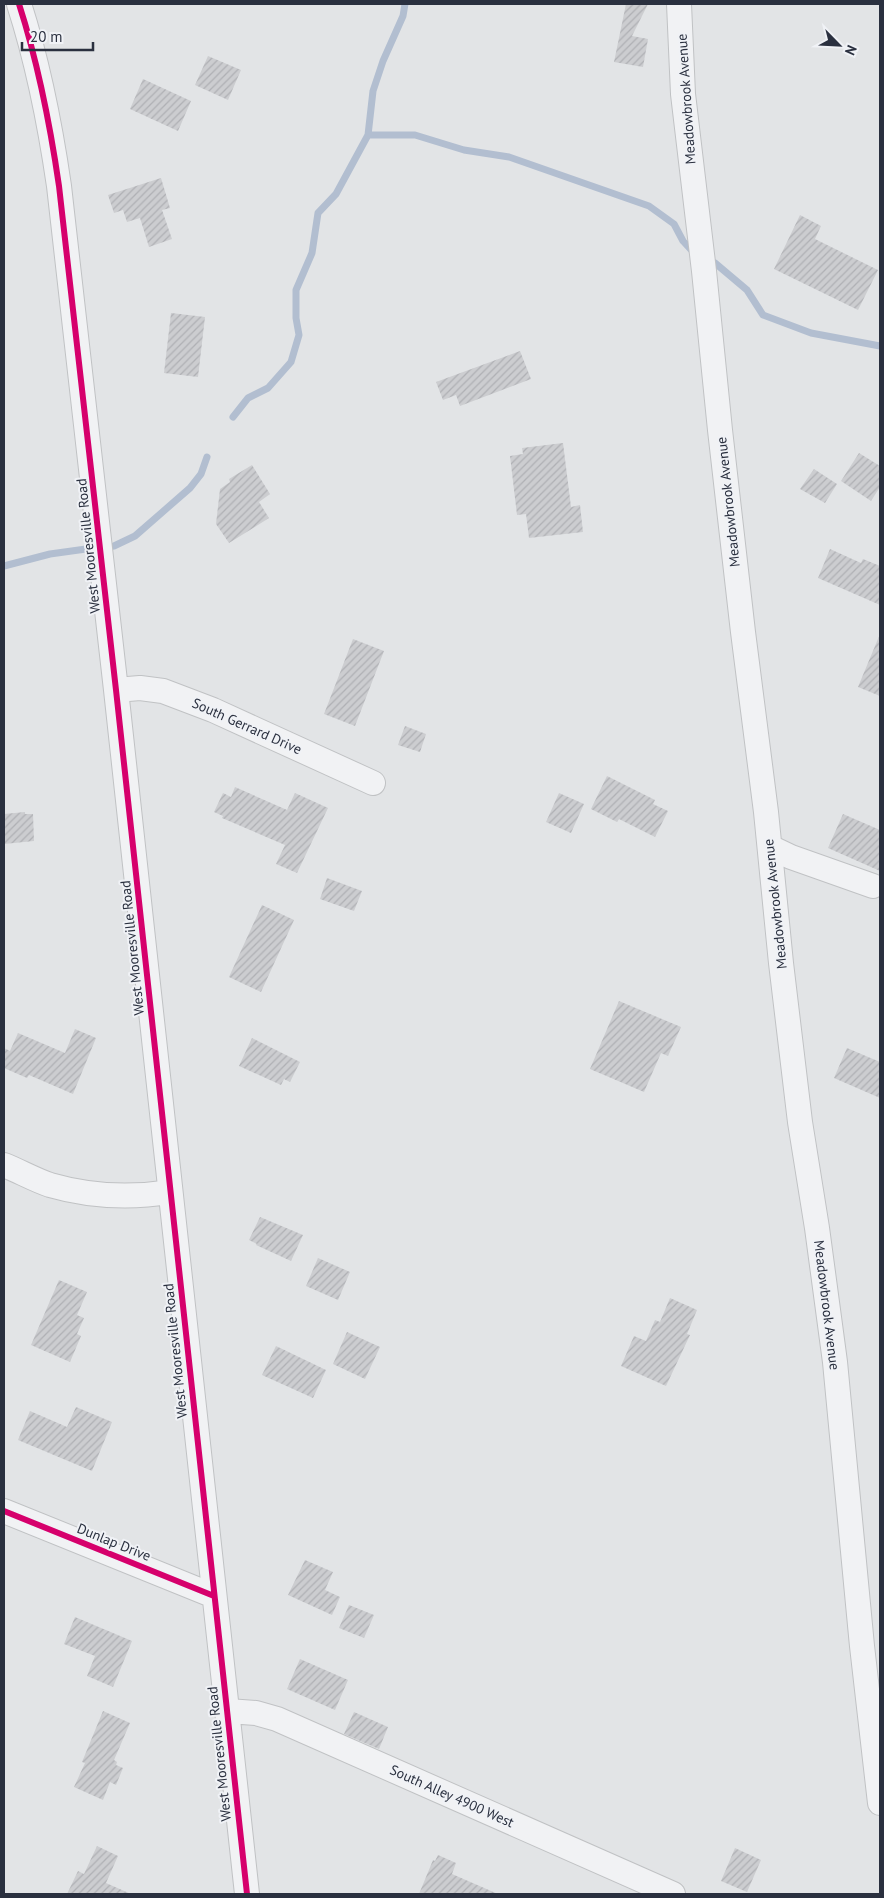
<svg xmlns="http://www.w3.org/2000/svg" width="884" height="1898" font-family="'PT Sans',sans-serif">
<style>
.lines{fill:none;stroke-linecap:round;stroke-linejoin:round}
.stream{stroke:#b2bed0;stroke-width:7}
.building{fill:url(#building-hatch)}
.minor-casing{stroke:#c0c2c4;stroke-width:26}
.minor{stroke:#f1f2f4;stroke-width:24}
.cycleway-casing{stroke:#f0f2f6;stroke-width:9}
.cycleway{stroke:#d6006c;stroke-width:6}
.labels{text-anchor:middle;stroke-width:4;stroke-linejoin:round;paint-order:stroke}
.street-label{font-size:14px;fill:#2a303f;stroke:#f0f2f6}
</style>
<defs>
<pattern id="building-hatch" width="6" height="6" patternUnits="userSpaceOnUse" patternTransform="scale(1.25)"><rect width="6" height="6" fill="#cccdd0"/><path d="M-1 1l2-2M0 6l6-6M5 7l2-2" fill="none" stroke="#afb0b4"/></pattern>
</defs>
<rect width="100%" height="100%" fill="#e2e4e6"/>
<g class="lines">
<!-- stream -->
<path class="stream" d="M 368,135 L 415,135 L 464,150 L 509,157 L 649,206 L 674,224 L 683,241 L 694,253
M 715,263 L 747,290 L 763,315 L 811,333 L 880,346
M 233,417 L 248,398 L 268,388 L 291,362 L 299,335 L 296,318 L 296,290 L 312,253 L 318,213 L 336,194 L 368,135 L 373,91 L 383,61 L 403,16 L 405,4
M 114,546 L 135,536 L 190,488 L 201,474 L 207,457
M 4,566 L 50,554 L 86,549"/>
</g>
<!-- building -->
<path class="building" d="M 626,4 L 648,4 L 632,36 L 648,39 L 643,67 L 614,62 Z
M 208,56 L 241,70 L 228,100 L 195,85 Z
M 143,79 L 191,101 L 178,131 L 130,109 Z
M 161,178 L 170,208 L 162,210 L 172,239 L 149,247 L 140,218 L 127,222 L 123,210 L 114,213 L 108,195 Z
M 800,215 L 821,226 L 815,239 L 878,270 L 858,310 L 774,269 Z
M 171,313 L 205,317 L 198,377 L 164,373 Z
M 520,351 L 531,379 L 460,406 L 456,395 L 443,400 L 436,382 Z
M 563,443 L 571,507 L 580,505 L 583,532 L 529,538 L 526,514 L 517,515 L 510,456 L 523,454 L 522,448 Z
M 859,453 L 880,466 L 880,487 L 871,501 L 841,481 Z
M 252,465 L 270,494 L 259,502 L 269,518 L 229,543 L 216,524 L 220,489 L 230,482 L 229,479 Z
M 814,469 L 837,484 L 825,503 L 800,489 Z
M 830,549 L 861,563 L 863,559 L 880,566 L 880,605 L 818,578 Z
M 880,634 L 880,696 L 858,687 Z
M 353,639 L 384,651 L 355,726 L 324,714 Z
M 405,726 L 426,734 L 420,752 L 398,745 Z
M 607,776 L 655,800 L 653,804 L 668,811 L 655,837 L 619,819 L 617,822 L 591,809 Z
M 235,787 L 287,810 L 295,793 L 328,808 L 297,873 L 276,864 L 285,845 L 222,818 L 223,816 L 214,812 L 223,793 L 231,797 Z
M 559,793 L 584,804 L 571,833 L 546,822 Z
M 25,812 L 25,814 L 33,814 L 34,841 L 4,844 L 4,814 Z
M 843,814 L 880,830 L 880,871 L 828,848 Z
M 327,878 L 362,891 L 354,911 L 320,899 Z
M 262,905 L 294,920 L 261,992 L 229,977 Z
M 619,1001 L 681,1027 L 668,1056 L 661,1053 L 644,1092 L 590,1069 Z
M 75,1029 L 96,1038 L 73,1094 L 29,1075 L 27,1078 L 4,1068 L 4,1048 L 10,1051 L 18,1033 L 65,1053 Z
M 252,1038 L 300,1062 L 290,1082 L 284,1079 L 281,1085 L 239,1066 Z
M 847,1048 L 880,1062 L 880,1098 L 834,1078 Z
M 260,1217 L 303,1235 L 291,1261 L 256,1245 L 257,1244 L 249,1240 Z
M 318,1258 L 350,1272 L 338,1300 L 306,1286 Z
M 59,1280 L 87,1292 L 77,1315 L 84,1318 L 77,1334 L 81,1336 L 70,1362 L 31,1345 Z
M 670,1298 L 697,1310 L 687,1334 L 690,1335 L 666,1386 L 621,1366 L 634,1336 L 646,1341 L 655,1320 L 660,1322 Z
M 347,1332 L 380,1347 L 365,1379 L 333,1364 Z
M 276,1346 L 326,1370 L 313,1398 L 262,1375 Z
M 76,1407 L 112,1422 L 92,1471 L 18,1440 L 30,1411 L 67,1427 Z
M 305,1560 L 333,1572 L 325,1590 L 340,1597 L 332,1615 L 288,1595 Z
M 349,1605 L 374,1615 L 364,1638 L 339,1628 Z
M 75,1617 L 132,1641 L 113,1687 L 87,1676 L 95,1656 L 64,1644 Z
M 300,1659 L 348,1680 L 335,1710 L 287,1689 Z
M 103,1711 L 130,1723 L 114,1760 L 117,1762 L 116,1765 L 123,1768 L 116,1785 L 110,1782 L 103,1800 L 74,1787 L 85,1763 L 82,1762 Z
M 354,1712 L 388,1727 L 379,1749 L 344,1734 Z
M 97,1846 L 118,1856 L 106,1883 L 131,1894 L 67,1894 L 78,1871 L 84,1874 Z
M 735,1848 L 761,1860 L 747,1892 L 721,1881 Z
M 438,1855 L 456,1863 L 452,1874 L 498,1894 L 419,1894 L 433,1860 L 435,1861 Z"/>
<g class="lines">
<!-- minor casing -->
<g class="minor-casing">
<path id="minor" d="M 19,4 C 38,63 50,124 59,186 L 116,690 L 247,1894
M 679,4 L 683,94 L 704,271 L 720,430 L 743,632 L 766,812 L 781,963 L 800,1122 L 817,1228 L 835,1362 L 862,1646 L 880,1803
M 116,690 L 140,688 L 163,691 L 213,710 L 373,783
M 770,847 L 791,857 L 873,886
M 4,1165 C 19,1171 35,1180 50,1185 C 88,1196 131,1198 170,1192
M 4,1511 L 214,1596
M 228,1711 L 256,1713 L 277,1719 L 673,1894"/>
</g>
<!-- minor -->
<use href="#minor" class="minor"/>
<!-- cycleway casing -->
<g class="cycleway-casing">
<path id="cycleway" d="M 19,4 C 38,63 50,124 59,186 L 116,690 L 247,1894
M 4,1511 L 214,1596"/>
</g>
<!-- cycleway -->
<use href="#cycleway" class="cycleway"/>
</g>
<g class="labels">
<!-- street labels -->
<g class="street-label">
<text transform="translate(686 99) rotate(-94)" y="5">Meadowbrook Avenue</text>
<text transform="translate(728 502) rotate(-96)" y="5">Meadowbrook Avenue</text>
<text transform="translate(88 546) rotate(-96)" y="5">West Mooresville Road</text>
<text transform="translate(247 726) rotate(24)" y="5">South Gerrard Drive</text>
<text transform="translate(775 904) rotate(-96)" y="5">Meadowbrook Avenue</text>
<text transform="translate(132 948) rotate(-96)" y="5">West Mooresville Road</text>
<text transform="translate(827 1305) rotate(83)" y="5">Meadowbrook Avenue</text>
<text transform="translate(175 1351) rotate(-96)" y="5">West Mooresville Road</text>
<text transform="translate(114 1542) rotate(22)" y="5">Dunlap Drive</text>
<text transform="translate(219 1754) rotate(-96)" y="5">West Mooresville Road</text>
<text transform="translate(452 1796) rotate(24)" y="5">South Alley 4900 West</text>
</g>
</g>
<!-- border -->
<rect width="884" height="1898" fill="none" stroke="#2a303f" stroke-width="10"/>
<!-- north arrow -->
<g transform="translate(839 45) rotate(114)" stroke="#f0f2f6" stroke-width="4" paint-order="stroke">
<path d="M0-4L9 19L0 12L-9 19Z" fill="#2a303f"/>
<text y="-8" font-size="14" font-weight="bold" text-anchor="middle" fill="#2a303f">N</text>
</g>
<!-- scale -->
<path d="M22 42v8h71v-8" fill="none" stroke="#2a303f" stroke-width="2.5"/>
<text x="30" y="42" font-size="15" fill="#2a303f" stroke="#f0f2f6" stroke-width="4" paint-order="stroke">20 m</text>
</svg>
